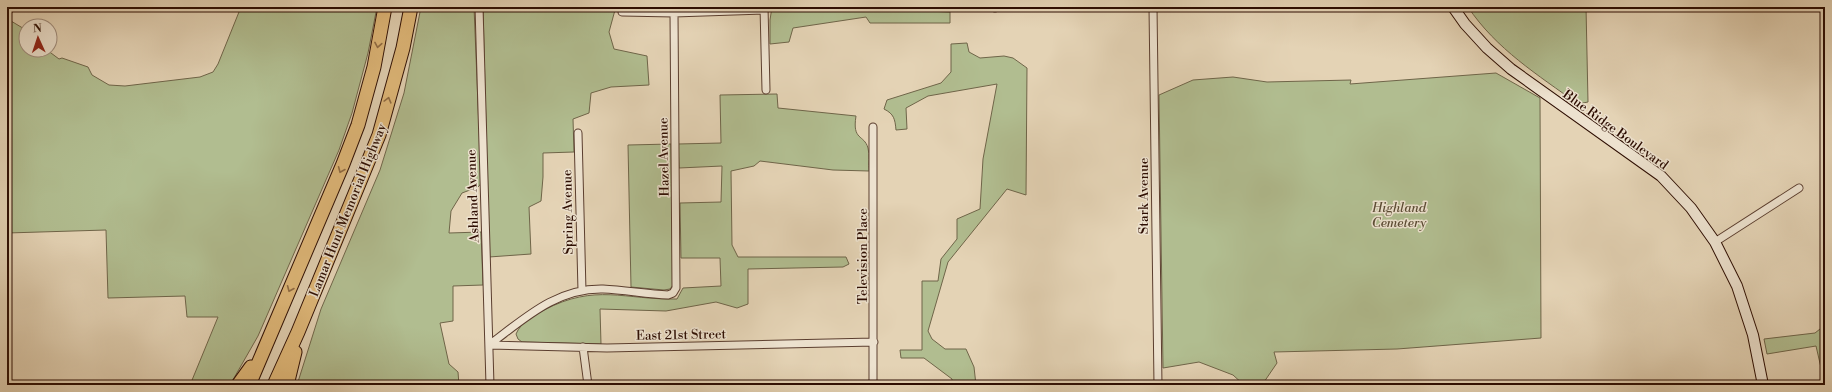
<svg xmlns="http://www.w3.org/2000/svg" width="1832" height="392" font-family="'Libre Bodoni',serif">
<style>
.green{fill:#b1bd90;stroke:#6f6549}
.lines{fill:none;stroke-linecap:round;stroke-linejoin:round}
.street-casing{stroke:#5b3e2f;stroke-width:9}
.secondary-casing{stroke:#2d0d02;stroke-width:12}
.highway-casing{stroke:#2d0d02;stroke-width:15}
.street{stroke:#ede2cf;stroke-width:7}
.secondary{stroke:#ede2cf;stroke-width:10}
.highway{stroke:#e2ba7a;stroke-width:13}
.oneway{stroke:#916c44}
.labels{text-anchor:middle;stroke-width:3;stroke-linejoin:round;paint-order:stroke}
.street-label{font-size:13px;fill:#2d0d02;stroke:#ede2cf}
.park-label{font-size:13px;font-style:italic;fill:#5b4b34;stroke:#ede2cf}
</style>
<rect width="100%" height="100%" fill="#e4d3b5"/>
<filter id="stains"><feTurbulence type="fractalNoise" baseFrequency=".005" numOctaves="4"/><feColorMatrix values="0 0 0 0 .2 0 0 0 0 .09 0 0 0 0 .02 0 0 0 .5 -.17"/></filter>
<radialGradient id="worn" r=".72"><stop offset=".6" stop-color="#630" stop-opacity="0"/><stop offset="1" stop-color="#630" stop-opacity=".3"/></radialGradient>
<!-- green -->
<path class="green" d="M 241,7 L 377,7 L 368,53 L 352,113 L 339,150 L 258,336 L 230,385 L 190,385 L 218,317 L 187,317 L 185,296 L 108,298 L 106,230 L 7,233 L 7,36 L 11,21 L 26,30 L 26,50 L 47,50 L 59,59 L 62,58 L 88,67 L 92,75 L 109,85 L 125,86 L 200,77 L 213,72 L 218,64 Z
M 421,7 L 474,7 L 479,129 L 486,128 L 483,7 L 739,7 L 615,10 L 609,32 L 614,49 L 647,56 L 649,85 L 611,87 L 591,93 L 589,113 L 573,119 L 574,152 L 543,153 L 543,177 L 541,201 L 529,207 L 531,254 L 489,257 L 486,178 L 478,187 L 462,193 L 451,211 L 449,233 L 481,232 L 483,285 L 453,286 L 453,321 L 440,323 L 449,364 L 458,372 L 459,385 L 297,385 L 321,309 L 380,170 L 404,93 Z
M 772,7 L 920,7 L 927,11 L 950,12 L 950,23 L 870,23 L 866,17 L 793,28 L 789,42 L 770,44 L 770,20 Z
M 1468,7 L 1586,7 L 1588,102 L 1578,104 C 1538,75 1496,49 1468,7 Z
M 967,43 L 969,52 L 980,58 L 1004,56 L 1013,58 L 1027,68 L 1026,195 L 1007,189 L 948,262 L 928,331 L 932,339 L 945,349 L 966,349 L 974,367 L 976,385 L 952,385 L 952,379 L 924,358 L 901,358 L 900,350 L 922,350 L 922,281 L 938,281 L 941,259 L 957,239 L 957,219 L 980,209 L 983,159 L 997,84 L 928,96 L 906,108 L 907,129 L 896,130 C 895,119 894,114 884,109 L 887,100 L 941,83 L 951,72 L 951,44 Z
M 1496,73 L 1540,98 L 1541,338 L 1397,349 L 1274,352 L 1277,363 L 1262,385 L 1244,385 L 1233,375 L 1199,362 L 1163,368 L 1159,95 L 1193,80 L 1233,77 L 1267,82 L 1351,80 L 1350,84 Z
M 777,94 L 778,108 L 856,116 C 852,141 864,134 868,148 C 870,155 868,164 869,171 L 833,170 L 760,161 L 754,166 L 731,171 L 732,245 L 738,257 L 846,257 L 849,264 L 843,267 L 748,269 L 748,304 L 737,308 L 716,302 L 666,311 L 600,309 L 601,344 L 522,342 L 518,339 L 516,334 C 521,322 533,316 544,310 C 596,283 624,300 677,299 L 683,288 L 721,286 L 720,258 L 681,258 L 680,203 L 721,202 L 722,166 L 679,168 L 678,144 L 721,143 L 720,95 Z
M 671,144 L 673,285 L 670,289 L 664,290 L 631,287 L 628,145 Z
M 1825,325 L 1825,385 L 1816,346 L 1767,354 L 1764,339 L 1815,333 Z"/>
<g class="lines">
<!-- street casing -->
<g class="street-casing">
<path id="street" d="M 479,7 L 490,385
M 764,7 L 766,90
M 995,7 L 995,8
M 1153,7 L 1158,385
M 622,12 L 674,13 L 764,10
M 578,133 L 582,291
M 1715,242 L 1799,188
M 489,345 C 524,319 556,288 603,289 C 625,290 646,294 668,295 L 673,293 L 676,288 L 674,13
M 489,345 L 607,348 L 874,342
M 583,347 L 588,385
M 873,385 L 873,127"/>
</g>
<!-- secondary casing -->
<g class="secondary-casing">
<path id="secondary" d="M 1453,7 L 1465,24 L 1487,48 L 1511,69 L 1661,176 L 1691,208 L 1715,242 L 1737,286 L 1753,335 L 1763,385
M 7,10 L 8,7"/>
</g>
<!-- highway casing -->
<g class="highway-casing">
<path id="highway" d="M 238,385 L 251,367
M 249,385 L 343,164 L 358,125 L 374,67 L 385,7
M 274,385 L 298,332 L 379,135 L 403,48 L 411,7
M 287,385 L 295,352"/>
</g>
<!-- street -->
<use href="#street" class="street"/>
<!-- secondary -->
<use href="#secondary" class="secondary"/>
<!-- highway -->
<use href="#highway" class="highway"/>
</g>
<!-- one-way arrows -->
<defs><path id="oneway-chevron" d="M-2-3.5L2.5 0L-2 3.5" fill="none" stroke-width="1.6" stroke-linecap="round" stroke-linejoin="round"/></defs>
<g class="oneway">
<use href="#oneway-chevron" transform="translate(378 45) rotate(100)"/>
<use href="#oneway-chevron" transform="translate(388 100) rotate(-75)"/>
<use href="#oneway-chevron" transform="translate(341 170) rotate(113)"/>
<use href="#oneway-chevron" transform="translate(290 289) rotate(113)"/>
</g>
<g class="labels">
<!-- street labels -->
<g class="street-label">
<text transform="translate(1616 129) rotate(36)" y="5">Blue Ridge Boulevard</text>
<text transform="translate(663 157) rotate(-91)" y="5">Hazel Avenue</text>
<text transform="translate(472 196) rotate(-92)" y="5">Ashland Avenue</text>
<text transform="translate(1143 196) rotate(-90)" y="5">Stark Avenue</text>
<text transform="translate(347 210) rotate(-68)" y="5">Lamar Hunt Memorial Highway</text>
<text transform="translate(567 212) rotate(-91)" y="5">Spring Avenue</text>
<text transform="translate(862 256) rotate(-90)" y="5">Television Place</text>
<text transform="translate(681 334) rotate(-1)" y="5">East 21st Street</text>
</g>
<!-- park labels -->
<g class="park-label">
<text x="1399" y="212">Highland<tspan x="1399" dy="15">Cemetery</tspan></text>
</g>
</g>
<!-- margin -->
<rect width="1832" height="392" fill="none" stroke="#e4d3b5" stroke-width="24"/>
<rect x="8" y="8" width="1816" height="376" fill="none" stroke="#2d0d02" stroke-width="2"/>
<rect x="12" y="12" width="1808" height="368" fill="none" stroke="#2d0d02"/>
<!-- north arrow -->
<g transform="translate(38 38) rotate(357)"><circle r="19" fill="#ede2cf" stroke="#a08d7d"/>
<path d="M0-3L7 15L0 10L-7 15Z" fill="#8f2418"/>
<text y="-6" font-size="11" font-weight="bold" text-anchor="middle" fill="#2d0d02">N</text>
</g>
<rect width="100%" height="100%" filter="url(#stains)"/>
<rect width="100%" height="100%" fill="url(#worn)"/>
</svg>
